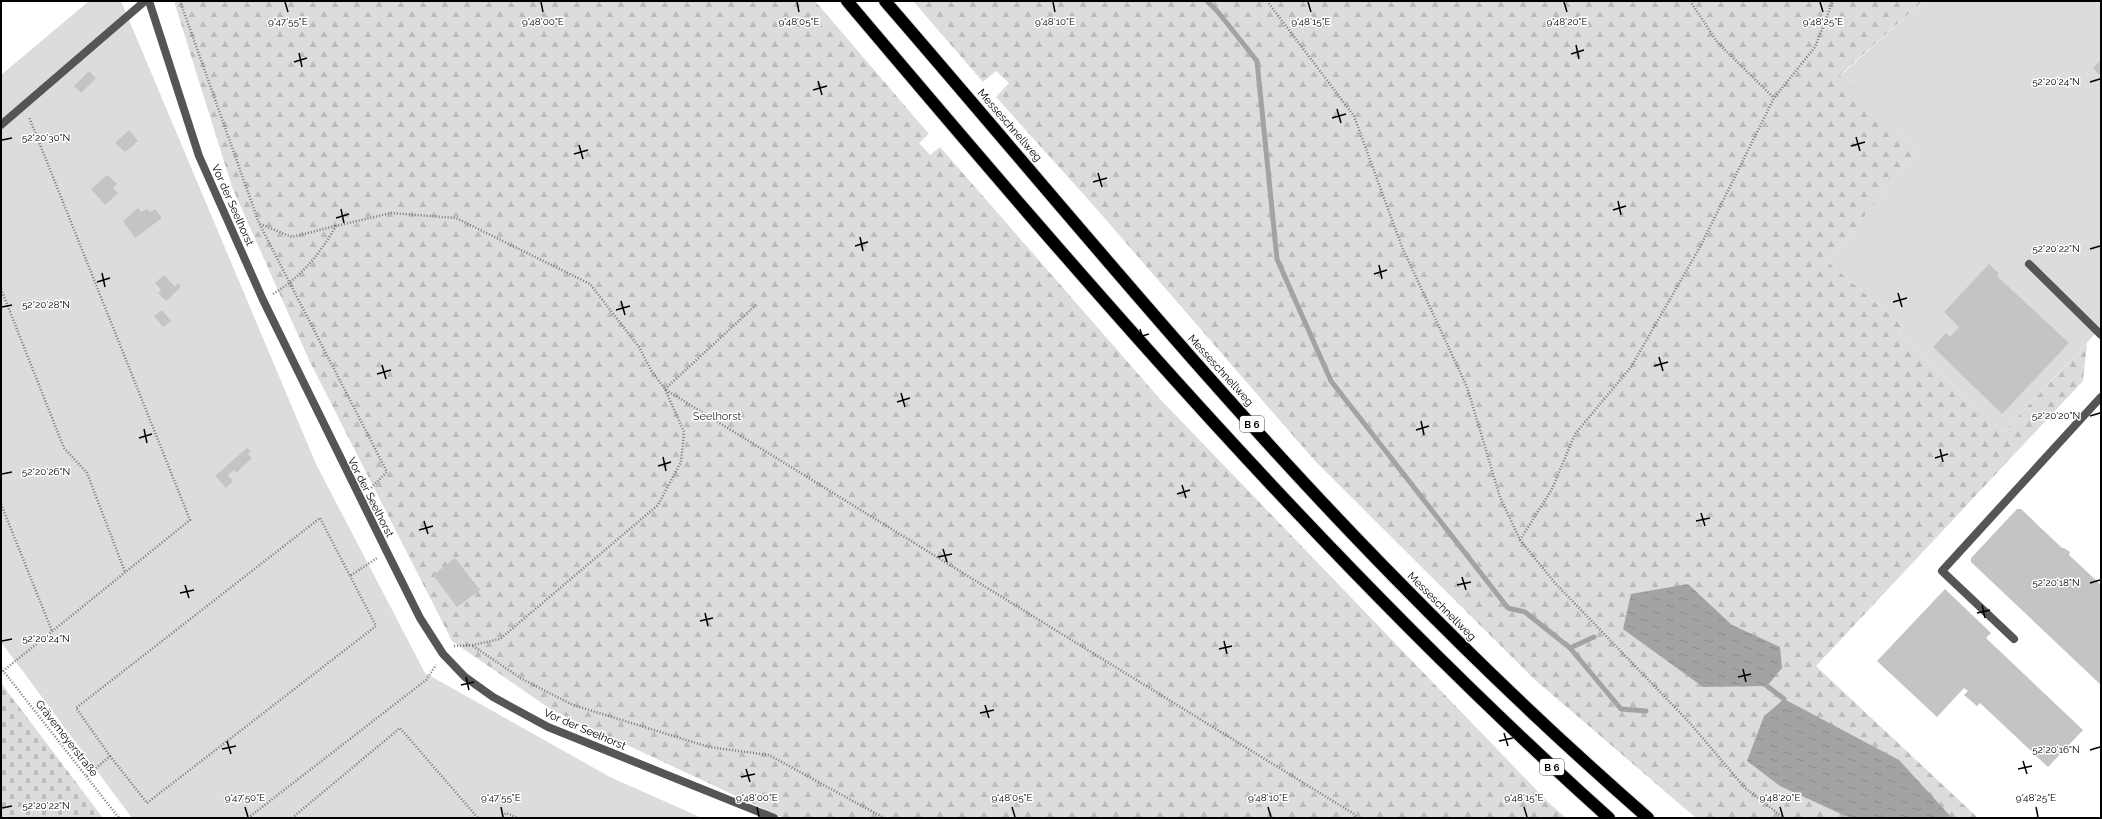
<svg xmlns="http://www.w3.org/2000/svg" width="2102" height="819" font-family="Raleway,sans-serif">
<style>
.forest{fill:url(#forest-firs)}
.cemetery{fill:url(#cemetery-stones)}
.garden{fill:#dcdcdc}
.water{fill:url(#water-ripples)}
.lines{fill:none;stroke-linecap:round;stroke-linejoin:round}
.stream{stroke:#a3a3a3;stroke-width:5}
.building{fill:#c4c4c4}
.highway-casing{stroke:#dbdbdb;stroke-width:14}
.path{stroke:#777;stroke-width:2.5;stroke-dasharray:1 2;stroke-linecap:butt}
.lane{stroke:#555;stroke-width:8}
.street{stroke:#555;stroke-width:8}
.highway{stroke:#000;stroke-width:12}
.ticks{fill:none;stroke:#000;stroke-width:1.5}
.labels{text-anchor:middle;stroke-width:3;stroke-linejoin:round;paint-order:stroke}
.shield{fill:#fff;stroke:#4c4c4c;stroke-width:1}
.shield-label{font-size:10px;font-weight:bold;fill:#000}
.street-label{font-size:11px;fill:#000;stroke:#fff}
.park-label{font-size:11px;fill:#333;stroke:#fff}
.ticks-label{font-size:10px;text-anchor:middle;fill:#000;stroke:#fff;stroke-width:3;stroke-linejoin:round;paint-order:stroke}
</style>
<defs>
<pattern id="forest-firs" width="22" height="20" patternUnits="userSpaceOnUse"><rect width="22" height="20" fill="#dcdcdc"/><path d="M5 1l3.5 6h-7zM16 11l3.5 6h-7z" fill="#bbb"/></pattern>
<pattern id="cemetery-stones" width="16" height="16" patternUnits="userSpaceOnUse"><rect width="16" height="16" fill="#dcdcdc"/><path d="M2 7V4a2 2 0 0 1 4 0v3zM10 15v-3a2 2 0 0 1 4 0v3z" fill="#bbb"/></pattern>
<pattern id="water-ripples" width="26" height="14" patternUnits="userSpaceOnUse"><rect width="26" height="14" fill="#a3a3a3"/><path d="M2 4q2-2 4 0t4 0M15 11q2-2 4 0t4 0" fill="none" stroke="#8b8b8b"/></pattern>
</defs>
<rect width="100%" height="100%" fill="#fff"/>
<!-- forest -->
<path class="forest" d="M 174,1 L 815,1 L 929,134 L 919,143 L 930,155 L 940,147 L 1160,399 L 1548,802 L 1566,818 L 783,818 L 552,710 L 452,641 L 310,362 L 232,187 Z
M 913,1 L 1923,1 L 1840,75 L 1918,149 L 1828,262 L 1904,327 L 1899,334 L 2003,432 L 2087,343 L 2083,381 L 1816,666 L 1978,818 L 1696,818 L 1534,679 L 1315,461 L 1094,206 L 996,97 L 1009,83 L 996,71 L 983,82 Z"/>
<!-- cemetery -->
<path class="cemetery" d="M 1,683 L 103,818 L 1,818 Z"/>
<!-- garden -->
<path class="garden" d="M 89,1 L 121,1 L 316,464 L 425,673 L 610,777 L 702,818 L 132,818 L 1,642 L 1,75 Z
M 1923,1 L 2101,1 L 2101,338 L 2096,333 L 2003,432 L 1899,334 L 1904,327 L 1828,262 L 1918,149 L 1840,76 Z"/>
<!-- water -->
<path class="water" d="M 1688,584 L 1732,625 L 1780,647 L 1782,668 L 1767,686 L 1703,687 L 1623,629 L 1631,594 Z
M 1784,699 L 1899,760 L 1952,818 L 1850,818 L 1780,786 L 1747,761 L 1764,716 Z"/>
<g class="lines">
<!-- stream -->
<path class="stream" d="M 1207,1 L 1218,12 L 1257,61 L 1277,259 L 1331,381 L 1508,608 L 1525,612 L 1570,648 L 1594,637
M 1570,648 L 1621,709 L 1646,711
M 1767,686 L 1784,699"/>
</g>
<!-- building -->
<path class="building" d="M 2100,61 L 2101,62 L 2101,77 L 2093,68 Z
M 89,71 L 96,78 L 81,93 L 74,86 Z
M 129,130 L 138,141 L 125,152 L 115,143 Z
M 107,175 L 117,184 L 113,188 L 118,193 L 105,205 L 91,189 Z
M 138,208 L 141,212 L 147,209 L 150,212 L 155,209 L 162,218 L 135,238 L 123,221 Z
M 1989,264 L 1999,274 L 1997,276 L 2069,343 L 2002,414 L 1933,347 L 1946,333 L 1950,337 L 1959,327 L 1944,312 Z
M 164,275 L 175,287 L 178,283 L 181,287 L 166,301 L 158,293 L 161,290 L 155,283 Z
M 162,310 L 171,321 L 163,327 L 154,316 Z
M 247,448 L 251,451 L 248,454 L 252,458 L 236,473 L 234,470 L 228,475 L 233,481 L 226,488 L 215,476 Z
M 2017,509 L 2021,509 L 2062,548 L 2064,548 L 2070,552 L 2069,555 L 2101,585 L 2101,685 L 1971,562 L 1971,558 Z
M 455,558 L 480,590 L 457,607 L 433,575 Z
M 1945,589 L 1991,633 L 1986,638 L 2083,730 L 2048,767 L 1980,703 L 1977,706 L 1964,695 L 1968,691 L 1964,688 L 1937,717 L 1877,661 Z"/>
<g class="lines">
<!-- highway casing -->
<g class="highway-casing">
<path id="highway" d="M 847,1 C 1087,285 1331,569 1609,818
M 885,1 C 1053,195 1215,395 1395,578 C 1476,661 1561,742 1648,818"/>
</g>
<!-- path -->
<path class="path" d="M 180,1 L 259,223 L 387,472 L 370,489
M 1267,1 L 1354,116 L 1402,247 L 1467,387 L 1500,497 L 1520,540 L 1555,583 L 1689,722 L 1745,788 L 1784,818
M 1690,1 L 1718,43 L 1774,98
M 260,224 L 292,237 L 335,226
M 1,289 L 64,448 L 87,473 L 125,572
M 273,294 C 302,276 319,255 336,226 L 391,213 L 456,218 L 590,284 L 639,347 L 652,372 L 665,389 L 684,432 L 681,462 L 658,505 L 500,639 L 473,645 L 453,646
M 665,389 L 756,305
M 666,390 L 1354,814 L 1356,818
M 1,504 L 52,631
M 1520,540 L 1552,489 L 1575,434 L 1631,367 L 1700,247 L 1774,98 L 1815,47 L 1833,1
M 473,646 L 522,679 L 573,705 L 709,747 L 769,755 L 884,818
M 1,668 L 119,818
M 3,671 L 190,520 L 29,117
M 110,756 L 147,803 L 376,626 L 350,576
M 87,776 L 110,756 L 76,708 L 320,518 L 350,576 L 377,558
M 248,818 L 426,680 L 436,665
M 292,818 L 400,728 L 478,818
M 500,818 L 506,813 L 518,818"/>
<!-- lane -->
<path class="lane" d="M 1,125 L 145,1
M 2029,264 L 2101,335
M 2014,639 L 1942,571 L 2101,397"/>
<!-- street -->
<path class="street" d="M 149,1 L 199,156 L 263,300 L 387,552 L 420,618 L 443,654 L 465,677 L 493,697 L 548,727 L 774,818"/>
<!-- highway -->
<use href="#highway" class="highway"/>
</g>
<!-- ticks -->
<path class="ticks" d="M 285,2 L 288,12M 541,2 L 543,12M 797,2 L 799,12M 1053,2 L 1055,12M 1308,2 L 1311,12M 1564,2 L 1567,12M 1820,2 L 1823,12M 1576,45 L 1579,59M 299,53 L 302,67M 1571,54 L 1584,50M 294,62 L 307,58M 818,81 L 822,95M 2090,82 L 2100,79M 813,90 L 827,86M 1337,109 L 1341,123M 1332,118 L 1346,114M 1856,137 L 1860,151M 2,140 L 12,138M 579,145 L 583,159M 1851,146 L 1865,142M 574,154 L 588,150M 1098,173 L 1102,187M 1093,182 L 1107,178M 1618,201 L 1621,215M 341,209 L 344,223M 1613,210 L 1626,206M 336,218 L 349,214M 860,237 L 863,251M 855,246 L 868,242M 2090,249 L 2100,246M 1379,265 L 1382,279M 102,273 L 105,287M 1374,274 L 1387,270M 97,282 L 110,278M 1898,293 L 1902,307M 621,301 L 625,315M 1893,302 L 1907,298M 2,307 L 12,305M 616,310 L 630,306M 1140,329 L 1144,343M 1135,338 L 1149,334M 1659,357 L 1663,371M 382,365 L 386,379M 1654,366 L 1668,362M 377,374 L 391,370M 901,393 L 905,407M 897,402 L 910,398M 2090,416 L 2100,413M 1421,421 L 1424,435M 144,429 L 147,443M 1416,430 L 1429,426M 139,438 L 152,434M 1940,449 L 1943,462M 663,457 L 666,471M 1935,458 L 1948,454M 658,466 L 671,462M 2,474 L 12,472M 1182,485 L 1186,498M 1177,494 L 1190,490M 1701,513 L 1705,526M 424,521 L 428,534M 1696,521 L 1710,518M 419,530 L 433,526M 943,549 L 947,562M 938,557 L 952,554M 1462,577 L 1466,590M 2090,583 L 2100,580M 185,585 L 189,598M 1457,585 L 1471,582M 180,593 L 194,590M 1982,605 L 1985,618M 705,613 L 708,626M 1977,613 L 1990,610M 700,621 L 713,618M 2,641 L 12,639M 1224,641 L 1227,654M 1219,649 L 1232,646M 1743,669 L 1746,682M 466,677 L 469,690M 1738,677 L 1751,674M 461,685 L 474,682M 985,705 L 989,718M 980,713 L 994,710M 1504,733 L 1508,746M 227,741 L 231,754M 1499,741 L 1513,738M 222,749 L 236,746M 2090,750 L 2100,747M 2023,761 L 2027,774M 746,769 L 750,782M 2018,769 L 2032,766M 741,777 L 755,774M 245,807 L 248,817M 501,807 L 503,817M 757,807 L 759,817M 1012,807 L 1015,817M 1268,807 L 1271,817M 1524,807 L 1527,817M 1780,807 L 1783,817M 2036,807 L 2038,817M 2,808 L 12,806"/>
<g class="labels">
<!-- shield labels -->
<g class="shield">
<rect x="1240" y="416" width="24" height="16" rx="3"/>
<rect x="1540" y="759" width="24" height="16" rx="3"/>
</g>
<g class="shield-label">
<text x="1252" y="428">B 6</text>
<text x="1552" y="771">B 6</text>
</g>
<!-- street labels -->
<g class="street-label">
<text transform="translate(1010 125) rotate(49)" y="4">Messeschnellweg</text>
<text transform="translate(233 205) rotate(66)" y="4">Vor der Seelhorst</text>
<text transform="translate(1221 370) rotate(48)" y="4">Messeschnellweg</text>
<text transform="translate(371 497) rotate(63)" y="4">Vor der Seelhorst</text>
<text transform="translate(1442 606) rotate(45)" y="4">Messeschnellweg</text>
<text transform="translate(585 729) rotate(23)" y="4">Vor der Seelhorst</text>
<text transform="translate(67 738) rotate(52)" y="4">Grävemeyerstraße</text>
</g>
<!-- park labels -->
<g class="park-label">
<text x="717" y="420">Seelhorst</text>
</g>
</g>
<g class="ticks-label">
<text x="288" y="25">9°47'55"E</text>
<text x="543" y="25">9°48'00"E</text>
<text x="799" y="25">9°48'05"E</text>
<text x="1055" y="25">9°48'10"E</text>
<text x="1311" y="25">9°48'15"E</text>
<text x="1567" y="25">9°48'20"E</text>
<text x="1823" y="25">9°48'25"E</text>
<text x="2056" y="85">52°20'24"N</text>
<text x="46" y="141">52°20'30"N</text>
<text x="2056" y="252">52°20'22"N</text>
<text x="46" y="308">52°20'28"N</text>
<text x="2056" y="419">52°20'20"N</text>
<text x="46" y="475">52°20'26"N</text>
<text x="2056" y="586">52°20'18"N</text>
<text x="46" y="642">52°20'24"N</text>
<text x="2056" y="753">52°20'16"N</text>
<text x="245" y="801">9°47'50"E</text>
<text x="501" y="801">9°47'55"E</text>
<text x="757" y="801">9°48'00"E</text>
<text x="1012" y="801">9°48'05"E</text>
<text x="1268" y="801">9°48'10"E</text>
<text x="1524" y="801">9°48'15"E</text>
<text x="1780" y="801">9°48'20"E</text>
<text x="2036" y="801">9°48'25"E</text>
<text x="46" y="809">52°20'22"N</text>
</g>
<!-- border -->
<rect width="2102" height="819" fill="none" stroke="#000000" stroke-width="4"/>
</svg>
